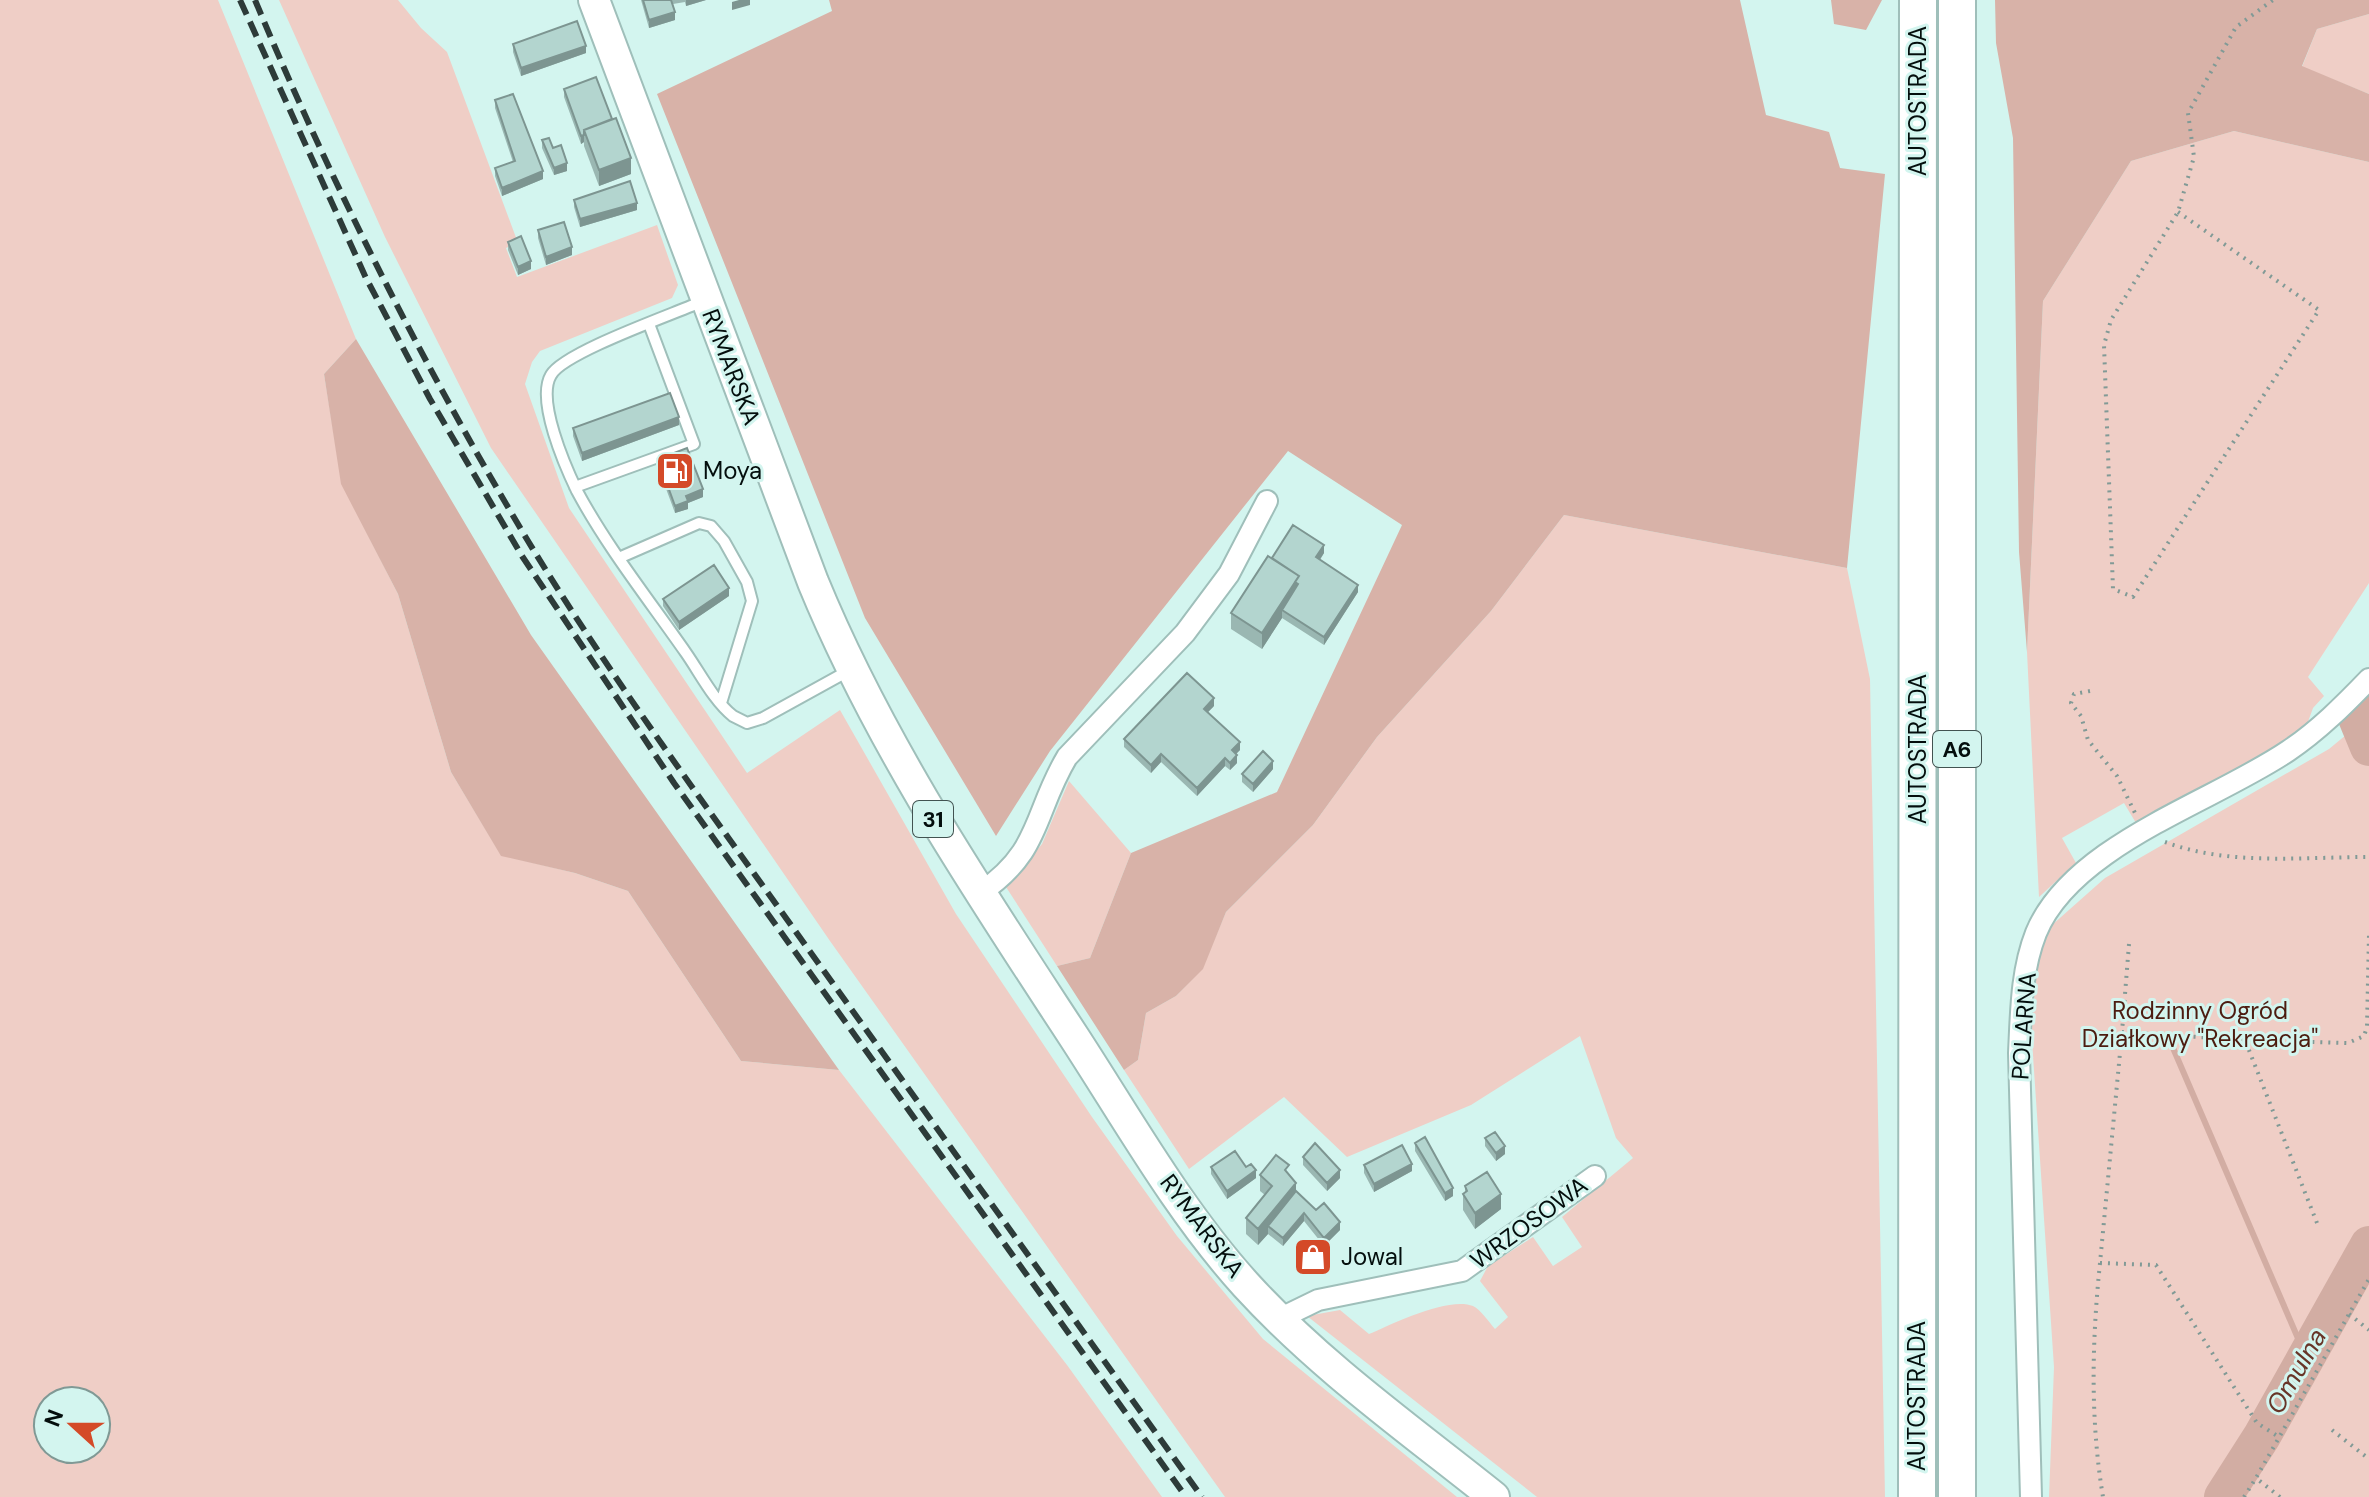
<svg xmlns="http://www.w3.org/2000/svg" width="2369" height="1497" font-family="'DM Sans',sans-serif">
<style>
.green{fill:#efcec6;fill-rule:evenodd}
.forest{fill:#d8b2a8}
.lines{fill:none;stroke-linecap:round;stroke-linejoin:round}
.stream{stroke:#d2ada3;stroke-width:6}
.river{stroke:#d2ada3;stroke-width:38}
.lane-casing{stroke:#9fbfba;stroke-width:14}
.street-casing{stroke:#9fbfba;stroke-width:24}
.primary-casing{stroke:#9fbfba;stroke-width:34}
.highway-casing{stroke:#9fbfba;stroke-width:40}
.path{stroke:#819a96;stroke-width:4;stroke-dasharray:2 6;stroke-linecap:butt}
.lane{stroke:#fff;stroke-width:10}
.street{stroke:#fff;stroke-width:20}
.primary{stroke:#fff;stroke-width:30}
.highway{stroke:#fff;stroke-width:36}
.rail{stroke:#2d3b39;stroke-width:6;stroke-dasharray:16 8;stroke-linecap:butt}
.wall{fill:#9ab7b2}
.shaded-wall{fill:#7d9591}
.building{fill:#b3d5cf;stroke:#7d9591;stroke-width:2}
.labels{text-anchor:middle;stroke-width:6;stroke-linejoin:round;paint-order:stroke}
.shield{fill:#d3f5ef;stroke:#425351;stroke-width:2}
.shield-label{font-size:22px;font-weight:bold;fill:#040e0d}
.street-label{font-size:24px;fill:#040e0d;stroke:#d3f5ef}
.poi-label{font-size:24px;fill:#040e0d;stroke:#d3f5ef;text-anchor:start}
.park-label{font-size:24px;fill:#4c1c10;stroke:#d3f5ef}
.water-label{font-size:26px;font-style:italic;fill:#683528;stroke:#d3f5ef}
</style>
<rect width="100%" height="100%" fill="#d3f5ef"/>
<!-- green -->
<path class="green" d="M 0,0 L 218,0 L 356,339 L 324,374 L 342,484 L 398,594 L 451,772 L 501,855 L 575,873 L 628,891 L 741,1061 L 839,1070 L 1067,1365 L 1162,1497 L 0,1497 ZM 48,1401 L 96,1401 L 96,1449 L 48,1449 Z
M 279,0 L 398,0 L 421,28 L 447,52 L 518,243 L 506,248 L 517,277 L 657,225 L 678,285 L 672,298 L 540,351 L 532,362 L 525,384 L 569,508 L 747,773 L 840,710 L 956,914 L 1092,1117 L 1177,1236 L 1263,1339 L 1457,1497 L 1225,1497 L 830,941 L 491,448 L 385,237 Z
M 1930,0 L 1945,0 L 1945,1497 L 1929,1497 Z
M 2369,14 L 2369,94 L 2302,67 L 2317,29 Z
M 2234,131 L 2369,162 L 2369,583 L 2308,677 L 2324,696 L 2313,708 L 2305,730 L 2139,828 L 2124,803 L 2062,838 L 2076,863 L 2039,897 L 2027,652 L 2043,301 L 2131,161 Z
M 1564,515 L 1847,568 L 1870,679 L 1885,1497 L 1537,1497 L 1307,1316 L 1340,1310 L 1369,1334 C 1392,1324 1449,1296 1473,1306 C 1481,1310 1489,1322 1495,1329 L 1508,1317 L 1480,1281 L 1488,1266 L 1533,1237 L 1553,1266 L 1582,1247 L 1562,1217 L 1633,1158 L 1616,1138 L 1580,1036 L 1471,1105 L 1347,1157 L 1284,1097 L 1189,1169 L 1124,1070 L 1138,1060 L 1146,1013 L 1176,996 L 1202,969 L 1226,912 L 1313,825 L 1377,737 L 1491,611 Z
M 2369,716 L 2369,1497 L 2049,1497 L 2054,1367 L 2030,1011 L 2043,933 L 2105,878 L 2329,749 Z
M 1069,781 L 1131,853 L 1090,958 L 1057,966 L 1006,887 L 1042,844 Z"/>
<!-- forest -->
<path class="forest" d="M 829,0 L 1740,0 L 1766,115 L 1829,132 L 1840,168 L 1885,174 L 1847,568 L 1564,515 L 1491,611 L 1377,737 L 1313,825 L 1226,912 L 1203,969 L 1176,996 L 1146,1013 L 1138,1060 L 1124,1070 L 1057,966 L 1090,958 L 1131,853 L 1277,792 L 1402,525 L 1288,451 L 1050,751 L 996,836 L 865,618 L 657,94 L 832,11 Z
M 1831,0 L 1882,0 L 1866,30 L 1834,24 Z
M 1995,0 L 2369,0 L 2369,14 L 2317,29 L 2302,66 L 2369,94 L 2369,162 L 2234,131 L 2131,161 L 2043,301 L 2027,652 L 2019,552 L 2013,138 L 1996,43 Z
M 356,339 L 531,635 L 839,1070 L 741,1061 L 628,891 L 575,873 L 501,856 L 451,772 L 398,594 L 341,484 L 324,374 Z"/>
<g class="lines">
<!-- stream -->
<path class="stream" d="M 2170,1041 L 2306,1357"/>
<!-- river -->
<path class="river" d="M 2369,699 L 2355,713 L 2369,747
M 2223,1497 L 2262,1436 L 2369,1245"/>
<!-- lane casing -->
<g class="lane-casing">
<path id="lane" d="M 703,301 C 674,314 564,352 551,375 C 536,400 565,466 577,491 C 607,547 649,600 686,653 C 700,673 714,701 733,716 L 747,723 L 763,718 L 850,670
M 575,487 L 694,444 L 649,324
M 621,557 L 699,523 L 711,526 L 724,541 L 747,582 L 752,601 L 721,703"/>
</g>
<!-- street casing -->
<g class="street-casing">
<path id="street" d="M 980,893 C 1042,851 1033,814 1067,757 L 1185,633 L 1229,574 L 1267,501
M 1279,1319 L 1318,1300 L 1462,1271 L 1595,1176
M 2031,1497 L 2019,1053 C 2021,1012 2021,971 2036,933 C 2072,845 2213,802 2288,751 C 2318,731 2344,705 2369,679"/>
</g>
<!-- primary casing -->
<g class="primary-casing">
<path id="primary" d="M 594,0 L 813,582 C 880,745 978,890 1074,1037 C 1128,1120 1179,1211 1246,1285 C 1320,1366 1409,1429 1494,1497"/>
</g>
<!-- highway casing -->
<g class="highway-casing">
<path id="highway" d="M 1917,1497 L 1918,0
M 1957,1497 L 1957,0"/>
</g>
<!-- path -->
<path class="path" d="M 2178,212 L 2319,310 L 2133,597 L 2113,589 L 2104,345 L 2111,320 L 2178,212 L 2194,157 L 2188,113 L 2236,27 L 2273,0
M 2090,691 L 2074,694 L 2071,703 L 2081,716 L 2088,740 L 2117,776 L 2136,815
M 2165,842 C 2229,866 2302,857 2369,857
M 2129,944 L 2122,1032 L 2245,1040
M 2122,1032 L 2100,1263 L 2156,1265 L 2257,1423 L 2279,1437
M 2317,1223 L 2245,1040 L 2348,1043 L 2364,1036 L 2367,1027 L 2369,935
M 2100,1263 C 2092,1341 2090,1419 2103,1497
M 2349,1314 L 2369,1330
M 2332,1430 L 2369,1459
M 2244,1497 L 2256,1478
M 2280,1497 L 2256,1478 L 2369,1279"/>
<!-- lane -->
<use href="#lane" class="lane"/>
<!-- street -->
<use href="#street" class="street"/>
<!-- primary -->
<use href="#primary" class="primary"/>
<!-- highway -->
<use href="#highway" class="highway"/>
<!-- rail -->
<path class="rail" d="M 240,0 L 366,278 L 430,399 L 522,556 L 674,783 L 1186,1497
M 255,0 C 333,187 424,367 528,541 C 613,681 711,813 806,946 C 938,1130 1070,1313 1202,1497"/>
</g>
<!-- wall -->
<path class="wall" d="M 641,0 L 706,0 L 686,6 L 685,2 L 673,4 L 675,20 L 649,28 Z
M 513,44 L 586,53 L 521,76 L 513,52 Z
M 564,89 L 631,174 L 599,186 L 584,146 L 584,142 L 581,144 L 564,97 Z
M 495,100 L 543,179 L 502,196 L 495,176 L 495,168 L 513,162 L 495,108 Z
M 542,140 L 553,148 L 567,171 L 554,175 L 542,148 Z
M 574,200 L 637,210 L 580,227 L 574,207 Z
M 538,230 L 572,255 L 546,265 L 538,238 Z
M 508,242 L 531,269 L 518,275 L 508,250 Z
M 679,425 L 582,461 L 573,436 L 573,428 Z
M 658,459 L 703,497 L 688,503 L 688,509 L 675,513 L 658,467 Z
M 1324,553 L 1320,560 L 1358,592 L 1324,645 L 1282,618 L 1262,649 L 1231,629 L 1231,613 L 1272,558 Z
M 729,596 L 679,630 L 663,606 L 663,599 Z
M 1214,706 L 1208,712 L 1240,750 L 1236,754 L 1237,763 L 1230,770 L 1225,766 L 1197,796 L 1161,762 L 1151,773 L 1124,747 L 1124,739 Z
M 1273,769 L 1253,792 L 1242,782 L 1242,774 Z
M 1485,1138 L 1505,1154 L 1496,1161 L 1485,1146 Z
M 1415,1143 L 1453,1196 L 1445,1201 L 1415,1151 Z
M 1303,1157 L 1340,1178 L 1327,1191 L 1303,1165 Z
M 1364,1165 L 1412,1171 L 1374,1192 L 1364,1173 Z
M 1211,1167 L 1246,1167 L 1256,1178 L 1227,1199 L 1211,1174 Z
M 1260,1175 L 1289,1175 L 1296,1192 L 1316,1210 L 1340,1230 L 1324,1246 L 1304,1221 L 1283,1246 L 1268,1234 L 1258,1245 L 1246,1234 L 1246,1218 L 1265,1195 L 1260,1191 Z
M 1465,1186 L 1501,1209 L 1475,1229 L 1463,1210 L 1463,1194 L 1465,1193 Z"/>
<!-- shaded-wall -->
<path class="shaded-wall" d="M 686,0 L 706,0 L 686,6 Z
M 739,0 L 750,0 L 750,5 L 732,10 L 732,2 Z
M 675,12 L 675,20 L 649,28 L 649,20 Z
M 586,46 L 586,53 L 521,76 L 521,68 Z
M 584,135 L 584,142 L 581,144 L 581,136 Z
M 631,158 L 631,174 L 599,186 L 599,170 Z
M 567,163 L 567,171 L 554,175 L 554,168 Z
M 543,171 L 543,179 L 502,196 L 502,188 Z
M 637,203 L 637,210 L 580,227 L 580,219 Z
M 572,247 L 572,255 L 546,265 L 546,257 Z
M 531,261 L 531,269 L 518,275 L 518,267 Z
M 679,417 L 679,425 L 582,461 L 582,453 Z
M 703,489 L 703,497 L 688,503 L 688,509 L 675,513 L 675,506 L 686,496 Z
M 1324,545 L 1324,553 L 1316,565 L 1316,557 Z
M 1299,576 L 1299,592 L 1282,610 L 1282,618 L 1262,649 L 1262,633 Z
M 1358,585 L 1358,592 L 1324,645 L 1324,637 Z
M 729,588 L 729,596 L 679,630 L 679,622 Z
M 1214,698 L 1214,706 L 1204,716 L 1204,709 Z
M 1240,742 L 1240,750 L 1232,758 L 1232,750 Z
M 1161,754 L 1161,762 L 1151,773 L 1151,765 Z
M 1237,755 L 1237,763 L 1230,770 L 1230,763 Z
M 1225,758 L 1225,766 L 1197,796 L 1197,788 Z
M 1273,761 L 1273,769 L 1253,792 L 1253,784 Z
M 1505,1146 L 1505,1154 L 1496,1161 L 1496,1153 Z
M 1412,1164 L 1412,1171 L 1374,1192 L 1374,1184 Z
M 1256,1170 L 1256,1178 L 1227,1199 L 1227,1191 Z
M 1340,1170 L 1340,1178 L 1327,1191 L 1327,1183 Z
M 1296,1183 L 1296,1199 L 1268,1226 L 1268,1234 L 1258,1245 L 1258,1229 Z
M 1453,1188 L 1453,1196 L 1445,1201 L 1445,1193 Z
M 1501,1194 L 1501,1209 L 1475,1229 L 1475,1213 Z
M 1304,1213 L 1304,1221 L 1283,1246 L 1283,1238 Z
M 1340,1222 L 1340,1230 L 1324,1246 L 1324,1238 Z"/>
<!-- building -->
<path class="building" d="M 643,0 L 671,0 L 675,12 L 649,20 Z
M 577,21 L 586,46 L 521,68 L 513,44 Z
M 596,77 L 612,119 L 584,130 L 584,135 L 581,136 L 564,89 Z
M 513,94 L 543,171 L 502,188 L 495,168 L 515,161 L 495,100 Z
M 616,118 L 631,158 L 599,170 L 584,130 Z
M 549,138 L 553,148 L 561,145 L 567,163 L 554,168 L 542,140 Z
M 630,181 L 637,203 L 580,219 L 574,200 Z
M 564,222 L 572,247 L 546,257 L 538,230 Z
M 521,236 L 531,261 L 518,267 L 508,242 Z
M 670,393 L 679,417 L 582,453 L 573,428 Z
M 687,448 L 703,489 L 686,496 L 688,501 L 675,506 L 658,459 Z
M 1293,525 L 1324,545 L 1316,557 L 1358,585 L 1324,637 L 1282,610 L 1298,584 L 1295,582 L 1299,576 L 1272,558 Z
M 1268,556 L 1299,576 L 1262,633 L 1231,613 Z
M 714,565 L 729,588 L 679,622 L 663,599 Z
M 1187,673 L 1214,698 L 1204,709 L 1240,742 L 1232,750 L 1237,755 L 1230,763 L 1225,758 L 1197,788 L 1161,754 L 1151,765 L 1124,739 Z
M 1263,751 L 1273,761 L 1253,784 L 1242,774 Z
M 1495,1132 L 1505,1146 L 1496,1153 L 1485,1138 Z
M 1425,1137 L 1453,1188 L 1445,1193 L 1415,1143 Z
M 1315,1143 L 1340,1170 L 1327,1183 L 1303,1157 Z
M 1402,1145 L 1412,1164 L 1374,1184 L 1364,1165 Z
M 1235,1151 L 1246,1167 L 1251,1164 L 1256,1170 L 1227,1191 L 1211,1167 Z
M 1276,1155 L 1289,1165 L 1285,1170 L 1296,1183 L 1258,1229 L 1246,1218 L 1272,1186 L 1260,1175 Z
M 1487,1172 L 1501,1194 L 1475,1213 L 1463,1194 L 1467,1191 L 1465,1186 Z
M 1296,1191 L 1316,1210 L 1324,1203 L 1340,1222 L 1324,1238 L 1304,1213 L 1283,1238 L 1268,1226 Z"/>
<!-- icons -->
<defs>
<g id="fuel-square" transform="scale(2)"><rect x="-9" y="-9" width="18" height="18" rx="4" fill="#d44a28" stroke="#d3f5ef"/><path d="M-5.5-6h7V0h2V4h1.3V-2.5L3-4.5l.8-.8L6-3V5H2.5V1h-1V6h-7ZM-4.2-4.7v3.2H.2V-4.7Z" fill="#fff"/></g>
<g id="shop-square" transform="scale(2)"><rect x="-9" y="-9" width="18" height="18" rx="4" fill="#d44a28" stroke="#d3f5ef"/><path d="M-5-2.5h2.3a2.7 3.5 0 0 1 5.4 0H5L5.5 6h-11ZM-1.5-2.5h3a1.5 2.3 0 0 0-3 0Z" fill="#fff"/></g>
</defs>
<g fill-rule="evenodd">
<use href="#fuel-square" x="675" y="471"/>
<use href="#shop-square" x="1313" y="1257"/>
</g>
<g class="labels">
<!-- shield labels -->
<g class="shield">
<rect x="1933" y="731" width="48" height="36" rx="6"/>
<rect x="913" y="801" width="40" height="36" rx="6"/>
</g>
<g class="shield-label">
<text x="1957" y="757">A6</text>
<text x="933" y="827">31</text>
</g>
<!-- street labels -->
<g class="street-label">
<text transform="translate(1918 101) rotate(-90)" y="8">AUTOSTRADA</text>
<text transform="translate(731 367) rotate(69)" y="8">RYMARSKA</text>
<text transform="translate(1918 749) rotate(-90)" y="8">AUTOSTRADA</text>
<text transform="translate(2024 1026) rotate(-86)" y="8">POLARNA</text>
<text transform="translate(1529 1223) rotate(-36)" y="8">WRZOSOWA</text>
<text transform="translate(1202 1226) rotate(53)" y="8">RYMARSKA</text>
<text transform="translate(1917 1396) rotate(-90)" y="8">AUTOSTRADA</text>
</g>
<!-- poi labels -->
<g class="poi-label">
<text x="703" y="479">Moya</text>
<text x="1341" y="1265">Jowal</text>
</g>
<!-- park labels -->
<g class="park-label">
<text x="2200" y="1019">Rodzinny Ogród<tspan x="2200" dy="28">Działkowy "Rekreacja"</tspan></text>
</g>
<!-- water labels -->
<g class="water-label">
<text transform="translate(2296 1371) rotate(-60)" y="9">Omulna</text>
</g>
</g>
<!-- north arrow -->
<g transform="translate(72 1425) rotate(291)"><circle r="38" fill="#d3f5ef" stroke="#809995" stroke-width="2"/>
<path d="M0-6L14 30L0 20L-14 30Z" fill="#d44a28"/>
<text y="-12" font-size="22" font-weight="bold" text-anchor="middle" fill="#040e0d">N</text>
</g>
</svg>
